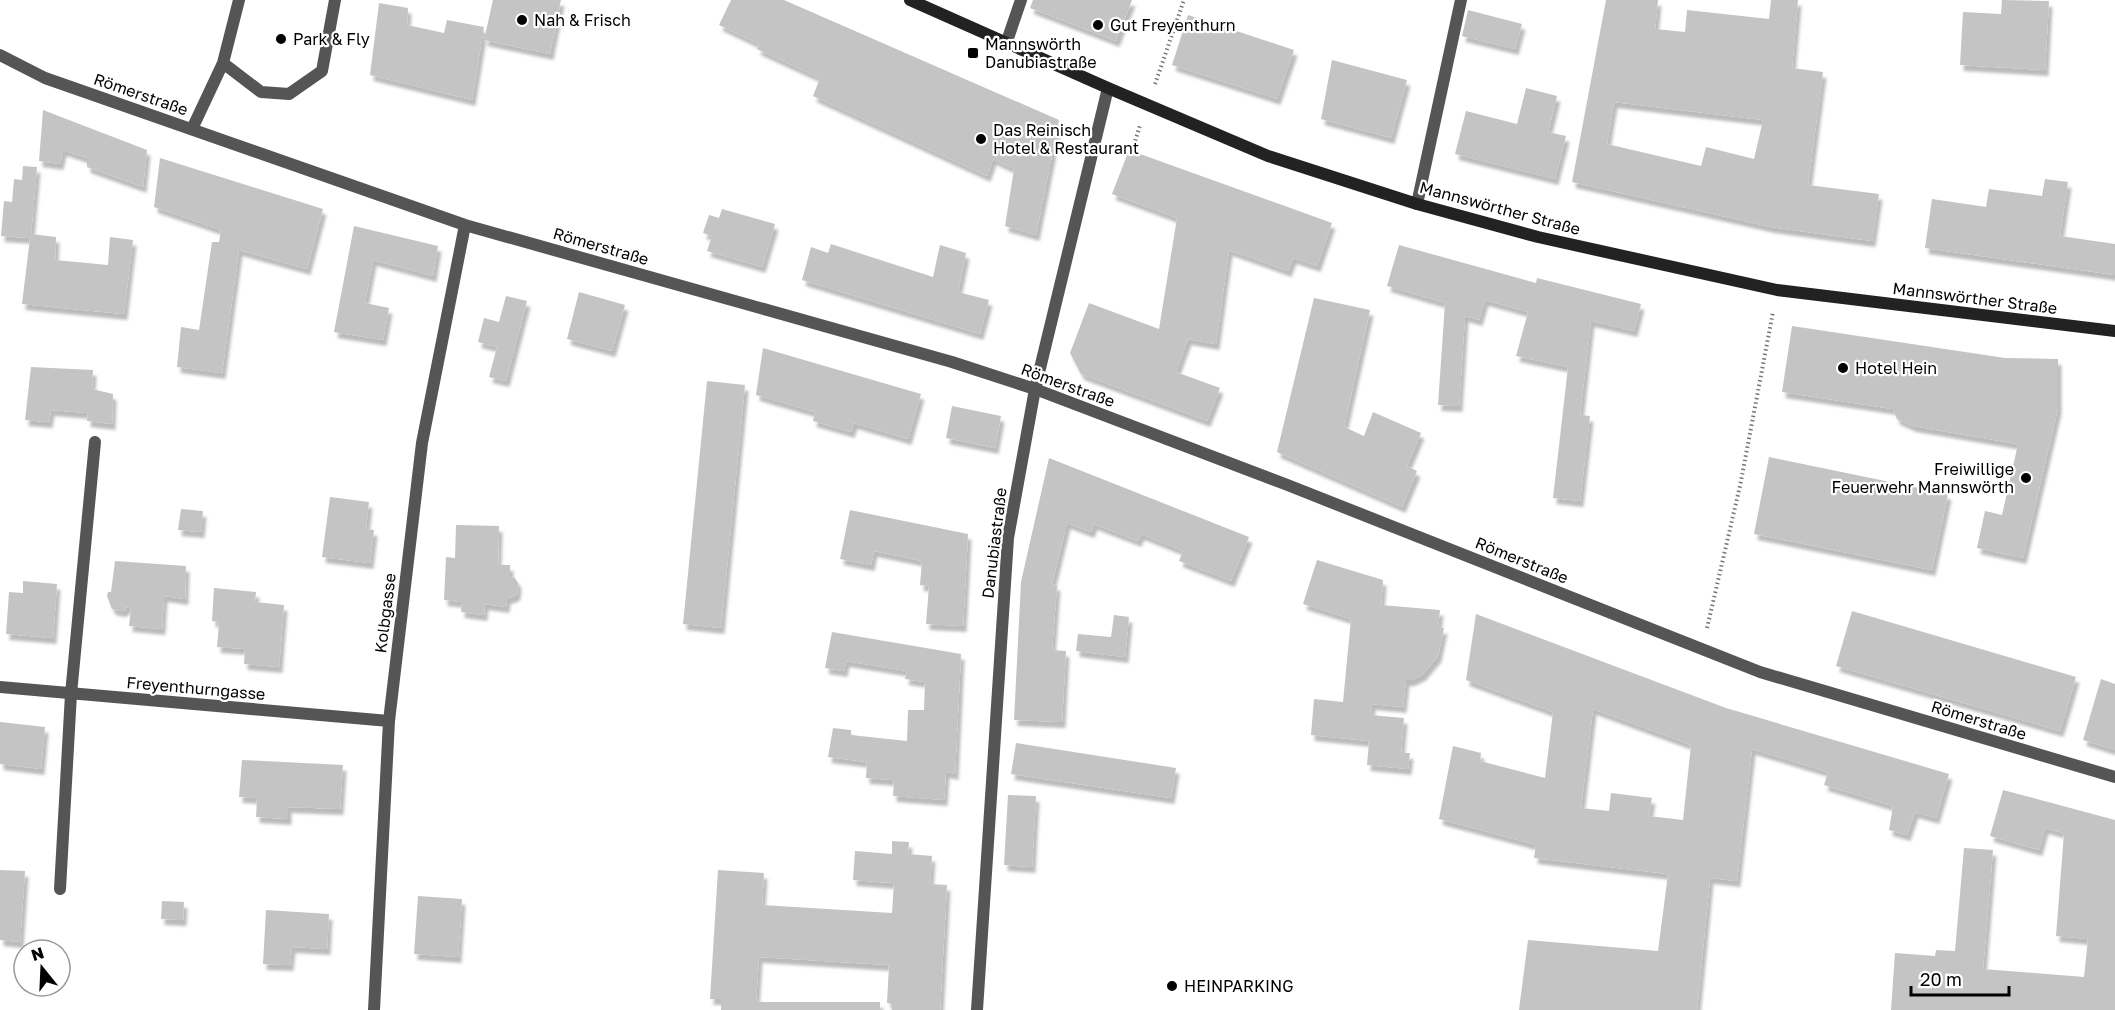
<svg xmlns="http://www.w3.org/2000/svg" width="2115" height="1010" font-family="'Golos Text',sans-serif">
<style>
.building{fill:#c4c4c4;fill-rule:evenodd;filter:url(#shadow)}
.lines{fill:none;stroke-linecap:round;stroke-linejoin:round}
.path{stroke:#777;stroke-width:4;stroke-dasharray:1.5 3;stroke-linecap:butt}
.service{stroke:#555;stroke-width:12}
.minor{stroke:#555;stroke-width:12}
.tertiary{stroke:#555;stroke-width:12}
.secondary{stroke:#222;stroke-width:12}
.poi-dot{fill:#000;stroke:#fff;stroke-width:2}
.labels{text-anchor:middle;stroke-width:4.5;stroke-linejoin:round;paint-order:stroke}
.poi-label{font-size:16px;fill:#000;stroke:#fff;text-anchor:start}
.street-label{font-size:16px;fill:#000;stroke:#fff}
</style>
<defs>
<filter id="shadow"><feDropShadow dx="3.5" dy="6" stdDeviation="1.5" flood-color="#0004"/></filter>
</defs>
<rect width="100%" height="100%" fill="#fff"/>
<!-- building -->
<path class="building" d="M 493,0 L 561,0 L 550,54 L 484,40 Z
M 731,0 L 784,0 L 1059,120 L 1036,235 L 1005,226 L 1014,169 L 993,159 L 987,176 L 813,96 L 820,78 L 757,49 L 759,44 L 719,25 Z
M 1033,0 L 1132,0 L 1116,41 L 1030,8 Z
M 1606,0 L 1658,0 L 1655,29 L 1685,32 L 1687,10 L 1769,19 L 1771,0 L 1798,0 L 1792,68 L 1823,72 L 1808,185 L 1879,194 L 1872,241 L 1771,227 L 1572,182 ZM 1614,102 L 1763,120 L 1754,159 L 1706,147 L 1701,166 L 1607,144 Z
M 2002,0 L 2049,1 L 2045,70 L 1960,65 L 1963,12 L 2001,14 Z
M 379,3 L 408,8 L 407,25 L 444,33 L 447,20 L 484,27 L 472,100 L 370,75 Z
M 1468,10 L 1522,24 L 1515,49 L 1462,36 Z
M 1188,15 L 1294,50 L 1277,99 L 1172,65 Z
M 1332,60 L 1407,80 L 1391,138 L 1321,119 Z
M 1526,88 L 1557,96 L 1548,132 L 1566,136 L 1555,179 L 1455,154 L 1466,111 L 1517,124 Z
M 43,110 L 147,150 L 143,187 L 87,167 L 87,158 L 63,150 L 60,164 L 39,161 Z
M 1129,150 L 1332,223 L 1317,266 L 1293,258 L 1288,271 L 1229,250 L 1216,344 L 1188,339 L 1176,372 L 1220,388 L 1207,421 L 1081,374 L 1070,353 L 1089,303 L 1159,329 L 1177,218 L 1112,194 Z
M 160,158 L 323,209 L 307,269 L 239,250 L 222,373 L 177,367 L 181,327 L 199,330 L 212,242 L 219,242 L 221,230 L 154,207 Z
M 23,166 L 37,167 L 31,234 L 56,237 L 55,260 L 108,265 L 110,237 L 133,240 L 124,314 L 22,304 L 30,238 L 1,236 L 4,201 L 12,202 L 14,179 L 22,180 Z
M 2045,179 L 2068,182 L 2060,236 L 2115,244 L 2115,275 L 1925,248 L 1932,199 L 1986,207 L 1989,189 L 2042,196 Z
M 722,209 L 775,224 L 762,267 L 707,251 L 712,236 L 703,233 L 709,215 L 719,218 Z
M 354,226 L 438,246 L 433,276 L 373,260 L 365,303 L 389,308 L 383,340 L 334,332 Z
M 831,244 L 933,277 L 940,245 L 966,253 L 958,292 L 989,300 L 980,334 L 802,280 L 811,247 L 828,253 Z
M 1399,245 L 1536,283 L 1537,278 L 1641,304 L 1634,331 L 1591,321 L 1580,415 L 1590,416 L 1580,501 L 1553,498 L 1568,367 L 1516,356 L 1528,312 L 1485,300 L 1479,320 L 1465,316 L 1459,406 L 1438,405 L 1445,303 L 1387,286 Z
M 579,292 L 625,305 L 612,351 L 567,339 Z
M 506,296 L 527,301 L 506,381 L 489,377 L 497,347 L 478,342 L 484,318 L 499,322 Z
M 1314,298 L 1370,310 L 1344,427 L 1364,436 L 1373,412 L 1421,433 L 1407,466 L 1417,471 L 1402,507 L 1277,452 Z
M 1792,326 L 2005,358 L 2058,359 L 2058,408 L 2023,558 L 1977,548 L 1985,511 L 2002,515 L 2018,444 L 1913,426 L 1897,419 L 1893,409 L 1782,392 Z
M 763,348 L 921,394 L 908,439 L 854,423 L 851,432 L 813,421 L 815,412 L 756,395 Z
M 31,367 L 93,370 L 92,389 L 113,394 L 112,424 L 87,421 L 88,413 L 51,410 L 49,422 L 25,420 Z
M 707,381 L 745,385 L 721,628 L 683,624 Z
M 952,406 L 1001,416 L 995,448 L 946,438 Z
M 1769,457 L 1948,494 L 1932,570 L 1754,534 Z
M 1049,458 L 1249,537 L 1231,581 L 1179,561 L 1183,551 L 1141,534 L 1138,541 L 1094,524 L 1091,532 L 1067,523 L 1052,584 L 1057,585 L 1052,650 L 1066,651 L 1062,722 L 1014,720 L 1021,582 Z
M 330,497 L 369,502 L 366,529 L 374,530 L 370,563 L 322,557 Z
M 181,509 L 203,511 L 201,532 L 178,530 Z
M 850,510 L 968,534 L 963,626 L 926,624 L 929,586 L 920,585 L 922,561 L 874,551 L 871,565 L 840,559 Z
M 456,525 L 499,526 L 498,565 L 510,565 L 510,576 L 515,578 L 518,583 L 517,594 L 512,597 L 507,598 L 506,607 L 485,604 L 484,615 L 461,612 L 462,602 L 444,600 L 446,557 L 455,558 Z
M 1317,560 L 1383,580 L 1381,605 L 1440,610 L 1438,628 L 1444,628 L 1438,656 L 1422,675 L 1411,680 L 1406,680 L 1403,707 L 1372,704 L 1371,715 L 1404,718 L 1401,753 L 1410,753 L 1408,769 L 1367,765 L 1369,741 L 1311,735 L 1314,699 L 1343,702 L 1351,619 L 1303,604 Z
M 115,561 L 186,566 L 185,599 L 164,596 L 162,629 L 129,626 L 131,608 L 126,607 L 125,610 L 121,611 L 112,609 L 107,596 L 108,592 L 111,592 Z
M 23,581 L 57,584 L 53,638 L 6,634 L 9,592 L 23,593 Z
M 214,588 L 256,592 L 255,602 L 284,605 L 279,667 L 244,664 L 245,649 L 217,647 L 219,622 L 212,621 Z
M 1852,611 L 2076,677 L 2060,731 L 1836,666 Z
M 1476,614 L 1726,708 L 1949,774 L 1936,818 L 1915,812 L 1907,835 L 1889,830 L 1893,806 L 1824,785 L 1828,772 L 1752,749 L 1737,881 L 1710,878 L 1697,1010 L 1519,1010 L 1528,940 L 1658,951 L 1668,874 L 1534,858 L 1536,845 L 1439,819 L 1453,746 L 1481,753 L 1480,761 L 1545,778 L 1553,712 L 1466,680 ZM 1593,709 L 1691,745 L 1683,820 L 1649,816 L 1652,798 L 1611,793 L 1609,811 L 1581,808 Z
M 1114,615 L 1129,617 L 1125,657 L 1076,651 L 1078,634 L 1111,637 Z
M 832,632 L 961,654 L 955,774 L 946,772 L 944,800 L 893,796 L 894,780 L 866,778 L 867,762 L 828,757 L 833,728 L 851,730 L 851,735 L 907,741 L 908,710 L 924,710 L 925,682 L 905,679 L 907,671 L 846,661 L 844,671 L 825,668 Z
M 2101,679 L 2115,684 L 2115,750 L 2083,740 Z
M 0,722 L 45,727 L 41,769 L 0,764 Z
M 1016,743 L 1176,768 L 1171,798 L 1011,774 Z
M 242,760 L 343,765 L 340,809 L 288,807 L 288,819 L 256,817 L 257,798 L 239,797 Z
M 2003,790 L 2115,820 L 2115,1010 L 1891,1010 L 1895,953 L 1935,956 L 1936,950 L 1955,951 L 1964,848 L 1993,850 L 1983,969 L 2084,977 L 2088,939 L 2056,936 L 2064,833 L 2045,828 L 2039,850 L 1990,836 Z
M 1008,795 L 1036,796 L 1032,867 L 1004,865 Z
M 892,841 L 909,842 L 908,854 L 932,856 L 930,884 L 947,885 L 940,1010 L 892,1010 L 892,1004 L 887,1003 L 889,965 L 759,957 L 756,1002 L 880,1002 L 880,1010 L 721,1010 L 721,999 L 710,999 L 718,870 L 764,873 L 762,905 L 892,913 L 894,883 L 853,880 L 855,851 L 892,854 Z
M 0,870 L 25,871 L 20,942 L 0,940 Z
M 418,896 L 462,899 L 458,957 L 414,954 Z
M 162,901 L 184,902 L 183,920 L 161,919 Z
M 266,910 L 329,914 L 327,949 L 292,947 L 290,965 L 263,964 Z"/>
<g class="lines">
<!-- path -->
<path class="path" d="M 1155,84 L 1184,0
M 1134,145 L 1140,125
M 1707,628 L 1740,486 L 1773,312"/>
<!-- service -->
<path class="service" d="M 1006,44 L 1021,0
M 223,63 L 261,92 L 289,94 L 322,71 L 335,0
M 192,129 L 223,63 L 239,0
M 1417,204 L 1461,0
M 60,889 L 71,694 L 95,442"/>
<!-- minor -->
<path class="minor" d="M 0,55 L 45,78 L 465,225 L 952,362 L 1035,389 L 1285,484 L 1760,672 L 2115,777
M 0,687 L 389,721
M 374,1010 L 389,721 L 422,443 L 465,225"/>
<!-- tertiary -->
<path class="tertiary" d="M 977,1010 L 1008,538 L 1035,389 L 1108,88"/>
<!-- secondary -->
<path class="secondary" d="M 910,0 L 1108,88 L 1268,156 L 1417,204 L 1538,237 L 1777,290 L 2115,331"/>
</g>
<!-- markers -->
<g class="poi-dot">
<circle cx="522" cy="20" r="6"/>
<circle cx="1098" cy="25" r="6"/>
<circle cx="281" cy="39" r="6"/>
<rect x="967" y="47" width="12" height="12" rx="3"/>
<circle cx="981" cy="139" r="6"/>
<circle cx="1843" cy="368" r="6"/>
<circle cx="2026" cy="478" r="6"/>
<circle cx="1172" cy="986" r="6"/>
</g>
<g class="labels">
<!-- poi labels -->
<g class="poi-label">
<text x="534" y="26">Nah &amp; Frisch</text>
<text x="1110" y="31">Gut Freyenthurn</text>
<text x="293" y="45">Park &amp; Fly</text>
<text x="985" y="50">Mannswörth<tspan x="985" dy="18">Danubiastraße</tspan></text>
<text x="993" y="136">Das Reinisch<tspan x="993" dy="18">Hotel &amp; Restaurant</tspan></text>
<text x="1855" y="374">Hotel Hein</text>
<text x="2014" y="475" text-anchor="end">Freiwillige<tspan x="2014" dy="18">Feuerwehr Mannswörth</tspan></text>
<text x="1184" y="992">HEINPARKING</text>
</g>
<!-- street labels -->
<g class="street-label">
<text transform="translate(141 94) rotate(19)" y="6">Römerstraße</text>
<text transform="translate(1500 208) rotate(15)" y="6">Mannswörther Straße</text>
<text transform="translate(601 246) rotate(16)" y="6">Römerstraße</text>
<text transform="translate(1975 298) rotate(7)" y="6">Mannswörther Straße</text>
<text transform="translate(1068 385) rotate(20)" y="6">Römerstraße</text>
<text transform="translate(994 543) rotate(-83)" y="6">Danubiastraße</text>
<text transform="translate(1522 560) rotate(22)" y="6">Römerstraße</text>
<text transform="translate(385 613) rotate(-83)" y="6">Kolbgasse</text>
<text transform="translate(196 688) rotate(5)" y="6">Freyenthurngasse</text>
<text transform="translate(1979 720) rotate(17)" y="6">Römerstraße</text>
</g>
</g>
<!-- north arrow -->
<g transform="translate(42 968) rotate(342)"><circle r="28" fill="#ffffff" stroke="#999999" stroke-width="1.5"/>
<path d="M0-4.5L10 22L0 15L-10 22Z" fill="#000000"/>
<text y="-9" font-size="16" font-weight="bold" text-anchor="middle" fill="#000000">N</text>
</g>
<!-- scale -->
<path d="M1911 986v9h98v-9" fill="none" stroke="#000000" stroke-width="3"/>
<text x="1920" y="986" font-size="18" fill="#000000" stroke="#ffffff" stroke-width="4.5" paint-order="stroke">20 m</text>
</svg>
